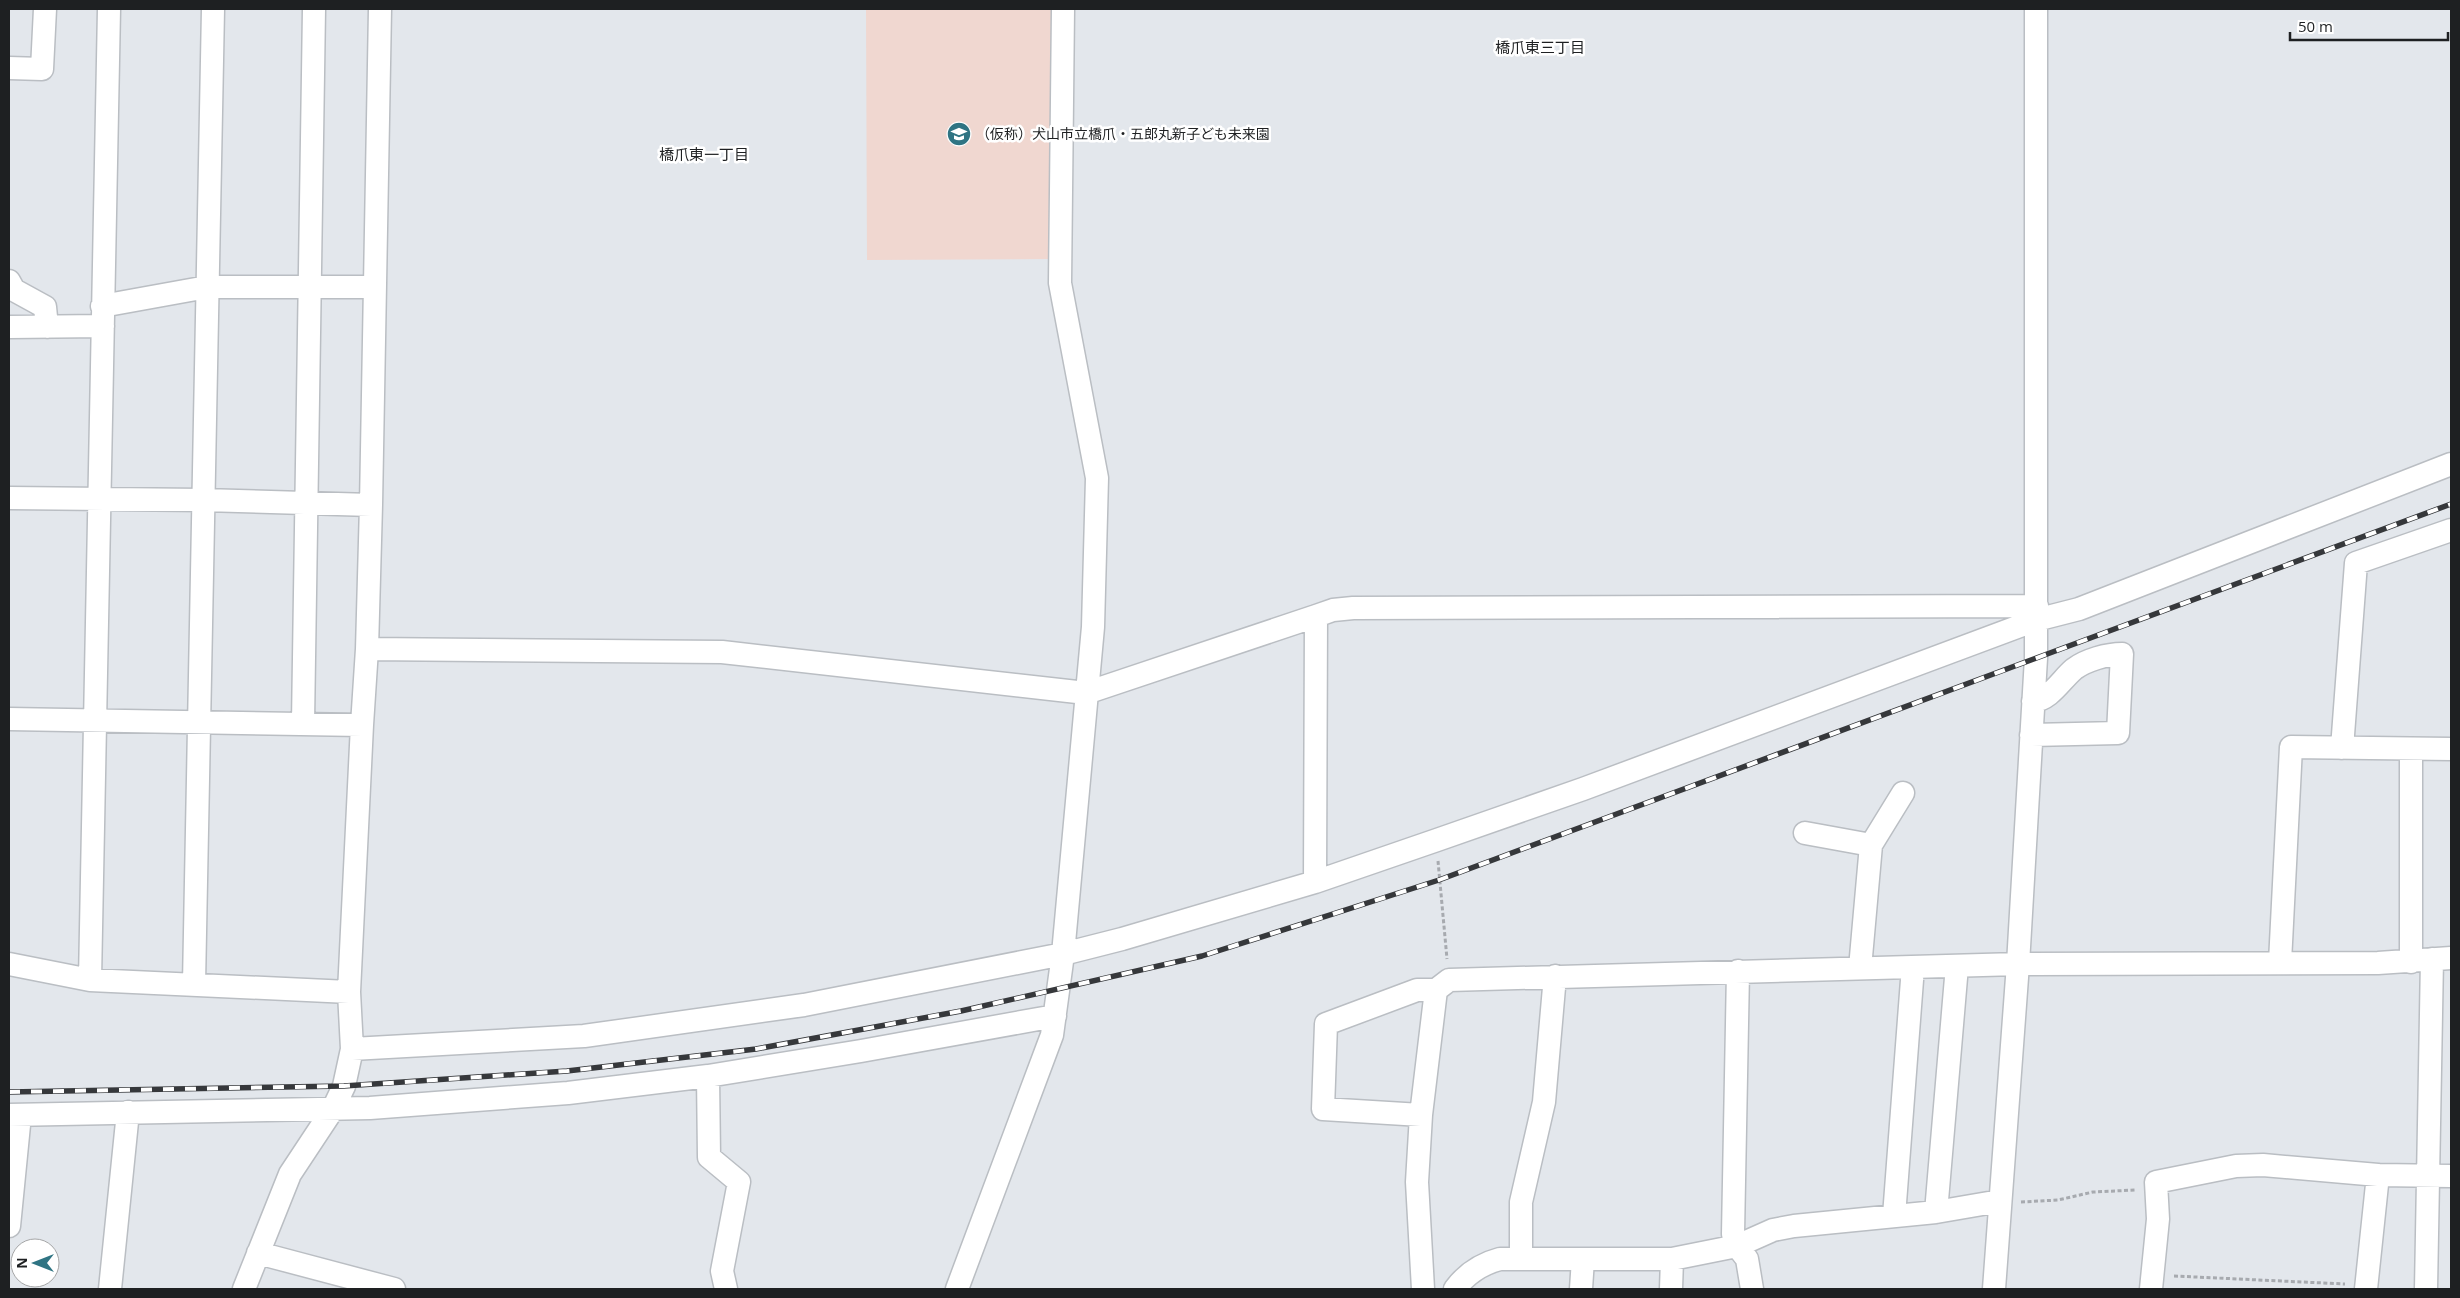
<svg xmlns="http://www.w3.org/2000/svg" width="2460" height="1298" font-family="'Open Sans','Noto Sans JP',sans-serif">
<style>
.education{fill:#f0d7d0}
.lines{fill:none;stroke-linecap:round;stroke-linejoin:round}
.minor-casing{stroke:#babec3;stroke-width:25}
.path{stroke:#a7aaaf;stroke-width:3;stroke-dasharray:4 2.5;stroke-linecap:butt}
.minor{stroke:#fff;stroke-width:22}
.rail-casing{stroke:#36383b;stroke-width:5.5}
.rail{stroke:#fff;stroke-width:4;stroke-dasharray:11;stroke-linecap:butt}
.labels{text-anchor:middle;stroke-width:5;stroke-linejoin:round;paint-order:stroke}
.poi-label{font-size:14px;fill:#1e2022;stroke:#fff;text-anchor:start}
.neighbourhood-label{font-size:15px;fill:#1e2022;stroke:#fff}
</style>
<rect width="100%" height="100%" fill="#e3e7ec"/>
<!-- education -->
<path class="education" d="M 866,9 L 1051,9 L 1053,259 L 867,260 Z"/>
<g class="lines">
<!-- minor casing -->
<g class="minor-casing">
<path id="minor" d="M 9,68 L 42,69 L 45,9
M 9,281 L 14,290 L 45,307 L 47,327
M 102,306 L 207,287 L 375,287
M 9,327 L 103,326
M 9,498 L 203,500 L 371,505
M 367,649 L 722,652 L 1086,693 L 1316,616 L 1333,610 L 1353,608 L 2037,606
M 9,719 L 362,725 L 349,992 L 352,1049 L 344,1086 L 333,1109 L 290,1174 L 244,1289
M 303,723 L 314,9
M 362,725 L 367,649 L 371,505 L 380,9
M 2031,735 L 2118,733 L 2122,654 C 2107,654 2086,660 2074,669 C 2061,680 2050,700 2033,701
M 2342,748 L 2356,563 L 2451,530
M 1805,833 L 1871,845
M 1315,882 L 1316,616
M 2280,962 L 2291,747 L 2451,749
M 2411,962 L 2411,750
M 9,964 L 90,980 L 349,992
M 1860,968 L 1871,845 L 1903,793
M 1738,971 L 1733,1234 L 1737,1246 L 1747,1259 L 1752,1289
M 90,980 L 109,9
M 194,984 L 213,9
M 352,1049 L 584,1036 L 804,1005 L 1063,954 L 1122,939 L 1315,882 L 1437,840 L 1583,789 L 2036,620 L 2079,609 L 2451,464
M 708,1076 L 709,1157 L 739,1182 L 722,1271 L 726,1289
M 9,1115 L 370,1108 L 568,1093 L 708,1076 L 861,1051 L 1055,1016
M 1421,1115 L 1323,1109 L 1326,1024 L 1417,990 L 1436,990
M 1936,1212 L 1957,966
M 1894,1216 L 1913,967
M 9,1226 L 20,1115
M 258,1253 L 394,1289
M 1521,1257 L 1521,1202 L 1544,1102 L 1555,976
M 110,1289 L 128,1112
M 957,1289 L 1052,1035 L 1063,954 L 1093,627 L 1097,478 L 1060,283 L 1063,9
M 1423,1289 L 1417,1182 L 1421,1115 L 1436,990 L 1449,980 L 2018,964 L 2378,963 L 2451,958
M 1455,1289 C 1467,1273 1481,1264 1500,1259 L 1672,1259 L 1737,1246 L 1773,1230 L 1794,1226 L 1936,1212 L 2000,1201
M 1581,1289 L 1583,1259
M 1671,1289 L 1672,1259
M 1994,1289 L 2018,964 L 2036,658 L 2036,9
M 2151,1289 L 2158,1219 L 2156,1182 L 2236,1166 L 2263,1165 L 2378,1175 L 2451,1176
M 2366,1289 L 2378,1175
M 2426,1289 L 2432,959"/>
</g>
<!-- path -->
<path class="path" d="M 1438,861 L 1447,959
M 2021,1202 L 2058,1200 L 2093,1192 L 2136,1190
M 2174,1276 L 2345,1284"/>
<!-- minor -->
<use href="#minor" class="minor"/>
<!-- rail casing -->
<g class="rail-casing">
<path id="rail" d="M 9,1092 L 344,1086 L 567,1071 L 756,1049 L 961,1011 L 1202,956 L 1439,880 L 2451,504"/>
</g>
<!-- rail -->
<use href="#rail" class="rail"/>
</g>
<!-- icons -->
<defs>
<g id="school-disc" transform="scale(1.25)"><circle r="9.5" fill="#2f7483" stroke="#fff"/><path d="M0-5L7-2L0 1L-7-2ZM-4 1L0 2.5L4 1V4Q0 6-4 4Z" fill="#fff"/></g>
</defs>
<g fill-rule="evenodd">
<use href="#school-disc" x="959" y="134"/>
</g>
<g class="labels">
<!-- poi labels -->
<g class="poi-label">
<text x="976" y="139">（仮称）犬山市立橋爪・五郎丸新子ども未来園</text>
</g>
<!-- neighbourhood labels -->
<g class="neighbourhood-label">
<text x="1540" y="53">橋爪東三丁目</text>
<text x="704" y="160">橋爪東一丁目</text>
</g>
</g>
<!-- border -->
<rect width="2460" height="1298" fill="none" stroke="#1e2022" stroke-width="20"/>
<!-- north arrow -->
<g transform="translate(35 1263) rotate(270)"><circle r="24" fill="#ffffff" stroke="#a5a6a7"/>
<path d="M0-4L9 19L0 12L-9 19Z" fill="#2f7483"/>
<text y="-8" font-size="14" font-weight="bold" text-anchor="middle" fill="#1e2022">N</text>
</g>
<!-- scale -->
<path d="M2290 32v8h158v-8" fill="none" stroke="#1e2022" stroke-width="2.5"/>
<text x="2298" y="32" font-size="15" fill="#1e2022" stroke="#ffffff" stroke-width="4" paint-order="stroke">50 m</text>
</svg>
